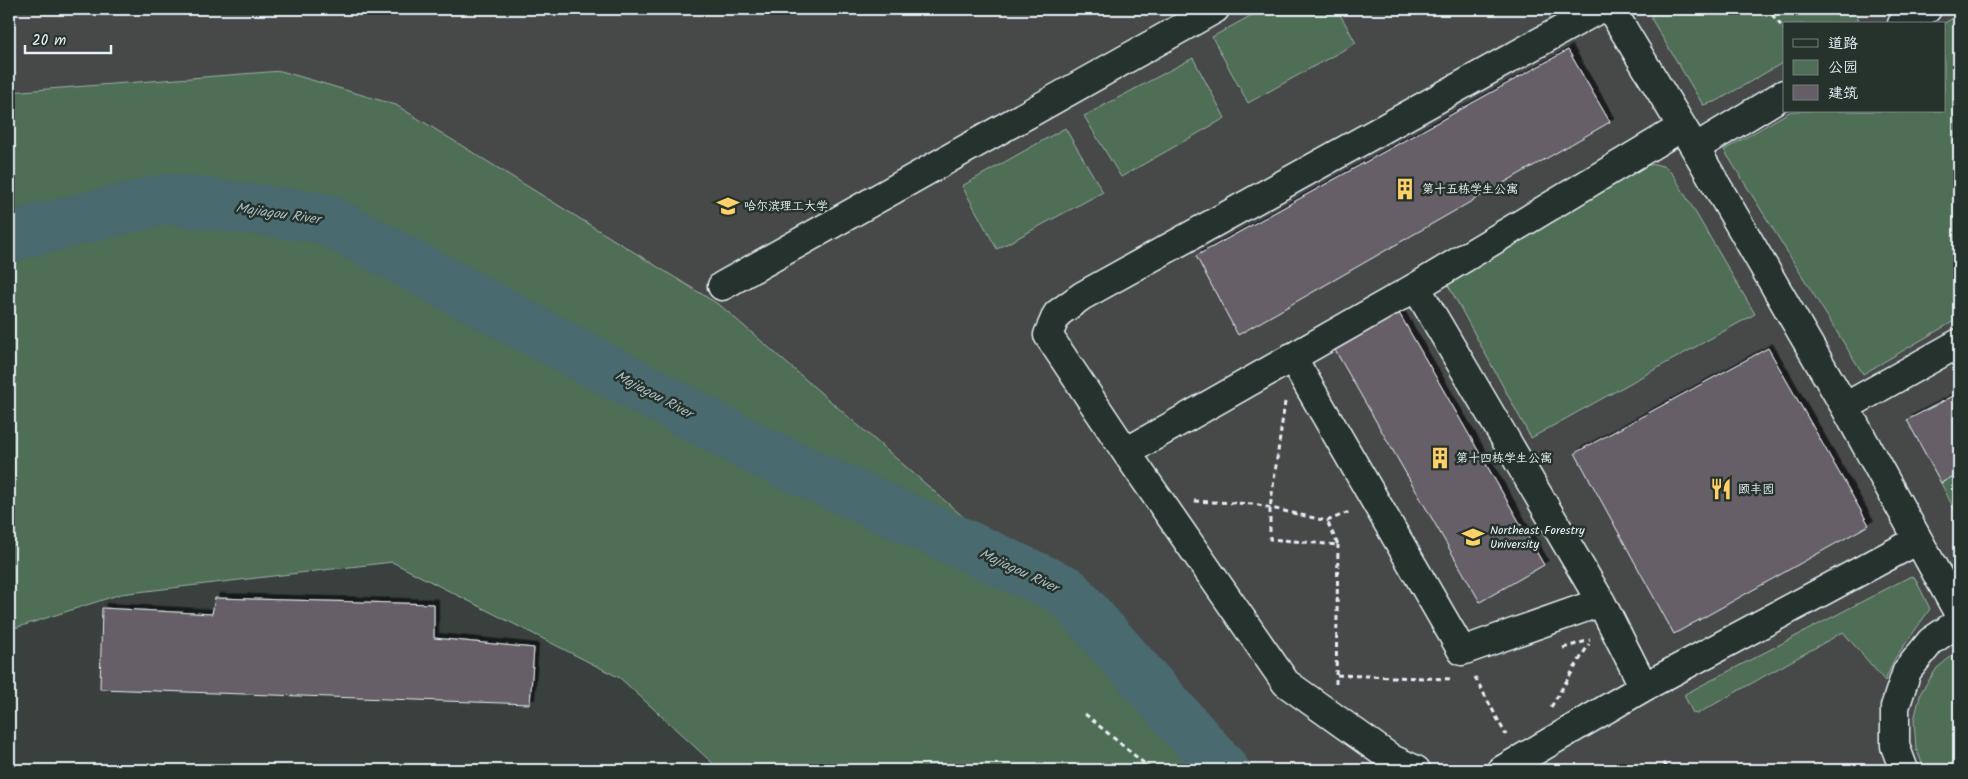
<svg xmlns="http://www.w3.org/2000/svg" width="1968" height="779" font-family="Kalam,'LXGW WenKai TC',sans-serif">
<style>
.built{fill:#46494a;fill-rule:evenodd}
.green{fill:#506e57;stroke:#9cb0a8}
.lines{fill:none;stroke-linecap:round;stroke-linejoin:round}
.river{stroke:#486a6e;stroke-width:51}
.building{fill:#665e67;stroke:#e8f1f8;filter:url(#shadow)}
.minor-casing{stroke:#e8f1f8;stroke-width:31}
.path{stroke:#e8f1f8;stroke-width:3;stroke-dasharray:5 4;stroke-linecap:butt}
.minor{stroke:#26332d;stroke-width:28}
.labels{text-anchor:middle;stroke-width:5;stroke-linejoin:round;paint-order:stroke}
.poi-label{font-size:12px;fill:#e8f1f8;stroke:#26332d;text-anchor:start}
.water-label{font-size:14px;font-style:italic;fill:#a8bbc1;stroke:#26332d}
</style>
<defs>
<filter id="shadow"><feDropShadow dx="4.5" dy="-4.5" stdDeviation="0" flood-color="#0009"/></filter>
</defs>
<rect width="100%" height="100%" fill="#39403e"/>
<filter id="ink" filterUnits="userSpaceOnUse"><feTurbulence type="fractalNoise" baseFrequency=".02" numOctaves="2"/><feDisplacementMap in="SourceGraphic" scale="10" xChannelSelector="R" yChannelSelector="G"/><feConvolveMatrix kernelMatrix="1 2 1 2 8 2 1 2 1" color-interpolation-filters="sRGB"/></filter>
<g filter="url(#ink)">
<!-- built -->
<path class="built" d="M 9,9 L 1959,9 L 1959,770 L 1248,770 L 1250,767 L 721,306 L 281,71 L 9,92 ZM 1784,24 L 1944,24 L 1944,111 L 1784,111 Z"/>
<!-- green -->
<path class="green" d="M 1263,9 L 1337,9 L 1356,43 L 1248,103 L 1212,37 Z
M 1652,9 L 1853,9 L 1859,19 L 1851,24 L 1784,24 L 1784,62 L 1717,101 L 1703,105 L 1652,20 Z
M 1959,14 L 1959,318 L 1863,374 L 1724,150 L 1791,111 L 1944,111 L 1944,24 L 1943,24 Z
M 1193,58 L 1225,118 L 1121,177 L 1084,116 Z
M 281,71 L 396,105 L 721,306 L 1251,767 L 1248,770 L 720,770 L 620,678 L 392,562 L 121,594 L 9,630 L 9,92 Z
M 1065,128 L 1103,192 L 997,249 L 962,186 Z
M 1655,164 L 1666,167 L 1674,176 L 1755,314 L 1531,438 L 1447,283 L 1641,167 Z
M 1959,473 L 1959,519 L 1941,483 Z
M 1911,576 L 1915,578 L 1930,609 L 1894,660 L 1885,681 L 1843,632 L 1697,714 L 1693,713 L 1685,697 L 1685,694 Z
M 1959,650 L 1959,770 L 1925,770 L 1916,749 L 1914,720 L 1921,692 L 1937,668 Z"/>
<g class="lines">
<!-- river -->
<path class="river" d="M 9,238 L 18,234 L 166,199 L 324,218 L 763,453 L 1066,591 L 1224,770"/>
</g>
<!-- building -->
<path class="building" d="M 1568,50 L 1610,122 L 1238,335 L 1196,256 Z
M 1399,313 L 1544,565 L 1480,602 L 1335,350 Z
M 1768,348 L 1869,525 L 1674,634 L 1575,453 Z
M 1959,393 L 1959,473 L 1941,483 L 1907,420 Z
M 215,598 L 434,604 L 434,638 L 534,648 L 530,704 L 100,689 L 102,608 L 212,614 Z"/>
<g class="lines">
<!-- minor casing -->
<g class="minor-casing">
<path id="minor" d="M 1611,9 L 1695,148 L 1845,407 L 1959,614
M 1902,24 L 1927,9
M 1695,148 L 1784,94
M 722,286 L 1215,9
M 1416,287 L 1601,602 L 1644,687
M 1292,357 L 1462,651 L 1601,602
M 1845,407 L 1959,343
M 1126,452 L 1416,287 L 1682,127
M 1416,770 L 1392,759 L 1286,683 L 1126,452 L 1048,335 L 1057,314 L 1082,296 L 1599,9
M 1502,770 L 1644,687 L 1918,540
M 1904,770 L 1895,746 L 1895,707 L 1907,671 L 1931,641 L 1959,622"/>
</g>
<!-- path -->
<path class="path" d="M 1765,9 L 1769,11 L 1784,29
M 1285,402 L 1270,508 L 1270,539 L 1338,545 L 1327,521
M 1194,501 L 1254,504 L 1327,521 L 1349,512
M 1563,648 L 1590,640
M 1337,675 L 1451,679
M 1475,677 L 1506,735
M 1336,684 L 1338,545
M 1551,707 L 1589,644
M 1085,714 L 1152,770
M 1664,763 L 1668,770"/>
<!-- minor -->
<use href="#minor" class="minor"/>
</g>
</g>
<!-- icons -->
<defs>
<g id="building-bare" transform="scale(1.725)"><path d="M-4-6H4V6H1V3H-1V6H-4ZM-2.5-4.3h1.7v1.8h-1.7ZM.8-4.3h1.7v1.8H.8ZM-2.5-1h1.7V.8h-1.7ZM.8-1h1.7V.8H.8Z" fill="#ffd166" stroke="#26332d" stroke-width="2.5" paint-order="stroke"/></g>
<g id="university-bare" transform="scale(1.725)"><path d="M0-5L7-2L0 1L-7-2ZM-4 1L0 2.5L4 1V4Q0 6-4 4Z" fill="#ffd166" stroke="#26332d" stroke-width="2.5" paint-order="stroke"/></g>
<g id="restaurant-bare" transform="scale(1.725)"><path d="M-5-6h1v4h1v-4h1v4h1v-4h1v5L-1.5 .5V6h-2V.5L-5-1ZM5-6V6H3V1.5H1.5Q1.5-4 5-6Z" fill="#ffd166" stroke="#26332d" stroke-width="2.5" paint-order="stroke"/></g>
</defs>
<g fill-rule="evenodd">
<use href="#building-bare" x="1405" y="189"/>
<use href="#university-bare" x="728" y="206"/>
<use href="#building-bare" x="1440" y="458"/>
<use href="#restaurant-bare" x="1721" y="489"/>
<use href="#university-bare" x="1473" y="537"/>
</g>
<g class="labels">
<!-- poi labels -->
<g class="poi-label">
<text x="1422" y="193">第十五栋学生公寓</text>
<text x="744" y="210">哈尔滨理工大学</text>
<text x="1456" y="462">第十四栋学生公寓</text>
<text x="1738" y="493">颐丰园</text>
<text x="1490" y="534">Northeast Forestry<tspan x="1490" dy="14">University</tspan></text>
</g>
<!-- water labels -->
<g class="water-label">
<text transform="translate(278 213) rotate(8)" y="5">Majiagou River</text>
<text transform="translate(654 394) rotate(28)" y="5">Majiagou River</text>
<text transform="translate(1019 570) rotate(25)" y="5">Majiagou River</text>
</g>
</g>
<!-- margin -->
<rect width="1968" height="779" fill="none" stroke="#26332d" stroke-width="30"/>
<rect x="15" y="15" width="1938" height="749" fill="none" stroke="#e8f1f8" stroke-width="2" filter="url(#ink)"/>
<!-- legend -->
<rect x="1783" y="22" width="162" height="90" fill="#26332d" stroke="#747f7e"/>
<rect x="1793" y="39" width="25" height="8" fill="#26332d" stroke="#747f7e"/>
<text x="1828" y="48" font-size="15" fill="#e8f1f8">道路</text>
<rect x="1793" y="60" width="25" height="15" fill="#506e57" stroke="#747f7e"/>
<text x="1828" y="72" font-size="15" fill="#e8f1f8">公园</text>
<rect x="1793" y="85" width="25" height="15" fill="#665e67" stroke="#747f7e"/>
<text x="1828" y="98" font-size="15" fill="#e8f1f8">建筑</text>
<!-- scale -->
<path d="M25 45v8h86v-8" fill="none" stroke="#e8f1f8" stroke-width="2.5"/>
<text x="32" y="45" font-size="15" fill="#e8f1f8" stroke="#26332d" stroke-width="4" paint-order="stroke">20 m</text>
</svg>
